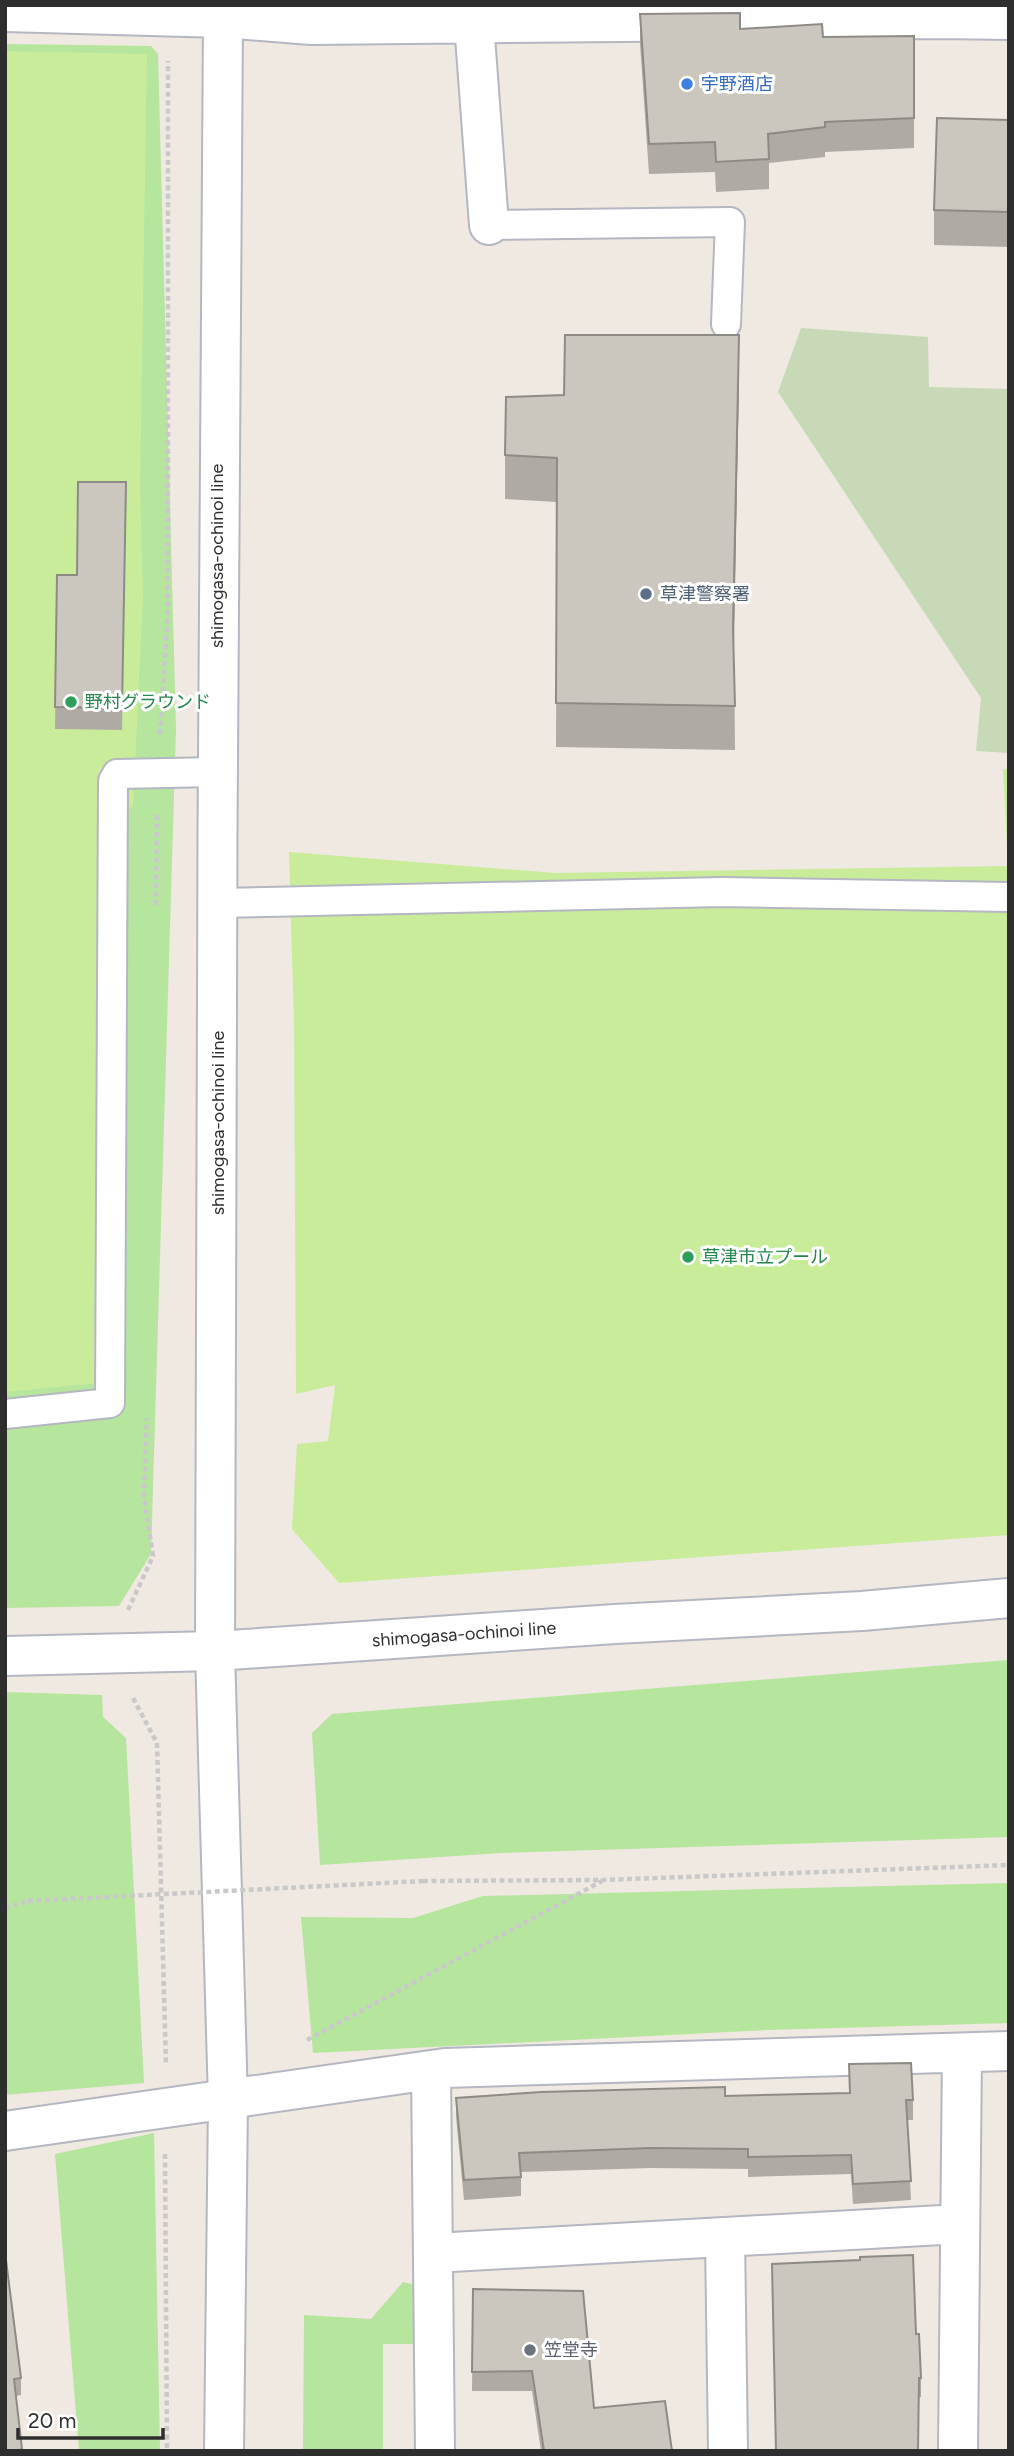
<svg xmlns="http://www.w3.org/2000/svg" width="1014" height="2456" font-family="Figtree,'Noto Sans JP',sans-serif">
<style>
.green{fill:#b6e59e}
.cemetery{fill:#c8d9b8}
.pitch{fill:#c9ec9a}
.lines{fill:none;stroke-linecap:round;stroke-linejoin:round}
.service-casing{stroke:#b4b7c1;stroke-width:32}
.minor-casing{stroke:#b4b7c1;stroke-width:42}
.tertiary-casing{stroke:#b4b7c1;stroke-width:42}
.secondary-casing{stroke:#b4b7c1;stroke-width:42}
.path{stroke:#c9c9c9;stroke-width:4.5;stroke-dasharray:5 3.5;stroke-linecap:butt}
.service{stroke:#fff;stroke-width:28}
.minor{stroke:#fff;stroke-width:38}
.tertiary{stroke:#fff;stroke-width:38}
.secondary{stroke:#fff;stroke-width:38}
.path-bridge{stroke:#c9c9c9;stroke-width:4.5;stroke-dasharray:5 3.5;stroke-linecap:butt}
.wall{fill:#afaba4}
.shaded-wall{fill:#8e8b86}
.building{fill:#cbc7bf;stroke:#8e8b86;stroke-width:2}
.shop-dot{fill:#3f7fe0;stroke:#fff;stroke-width:2.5}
.service-dot{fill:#5c6f8a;stroke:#fff;stroke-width:2.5}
.leisure-dot{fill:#2e9e5b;stroke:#fff;stroke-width:2.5}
.worship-dot{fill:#6b7280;stroke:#fff;stroke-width:2.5}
.labels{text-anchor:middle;stroke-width:6;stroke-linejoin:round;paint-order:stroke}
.shop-label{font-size:18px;fill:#366cbe;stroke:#fff;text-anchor:start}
.street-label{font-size:18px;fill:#2e2e2e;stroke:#fff}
.service-label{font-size:18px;fill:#4e5e75;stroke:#fff;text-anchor:start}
.leisure-label{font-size:18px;fill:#27864d;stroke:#fff;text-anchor:start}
.worship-label{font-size:18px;fill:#5b616d;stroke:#fff;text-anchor:start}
</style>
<rect width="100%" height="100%" fill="#efe9e1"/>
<!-- green -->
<path class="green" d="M 5,44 L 151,46 L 158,54 L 176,729 L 151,1554 L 119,1606 L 5,1608 Z
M 1009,1660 L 1009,1837 L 501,1853 L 320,1865 L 312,1733 L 332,1714 Z
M 5,1692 L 102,1695 L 103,1717 L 126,1738 L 144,2083 L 5,2095 Z
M 1009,1883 L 1009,2023 L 768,2030 L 313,2053 L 301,1917 L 413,1918 L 483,1896 Z
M 154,2133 L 160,2451 L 79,2451 L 55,2154 Z
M 403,2282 L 416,2285 L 424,2344 L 383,2344 L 383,2451 L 303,2451 L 304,2315 L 371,2319 Z"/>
<!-- cemetery -->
<path class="cemetery" d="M 801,328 L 928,337 L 929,387 L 1009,389 L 1009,753 L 976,751 L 981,698 L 778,392 Z"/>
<!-- pitch -->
<path class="pitch" d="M 5,51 L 147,54 L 140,487 L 143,596 L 133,807 L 102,811 L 98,1383 L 5,1392 Z
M 1003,769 L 1009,769 L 1009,1535 L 339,1583 L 292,1529 L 297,1444 L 328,1441 L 335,1385 L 296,1394 L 294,1023 L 289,852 L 555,873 L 1008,866 Z"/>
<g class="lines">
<!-- service casing -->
<g class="service-casing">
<path id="service" d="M 489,225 L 730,222 L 726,324
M 218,903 L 722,892 L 1009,897
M 5,1414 L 110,1403 L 113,781 L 117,774 L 218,772"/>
</g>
<!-- minor casing -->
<g class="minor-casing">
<path id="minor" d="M 223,18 L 311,25 L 941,19 L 1009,20
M 474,23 L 489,225
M 431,2070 L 435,2451
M 5,2131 L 445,2068 L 1009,2051
M 725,2237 L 728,2451
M 434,2253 L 960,2224
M 958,2451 L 962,2053"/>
</g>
<!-- tertiary casing -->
<g class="tertiary-casing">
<path id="tertiary" d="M 5,1656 L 215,1651 L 228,2101 L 224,2451"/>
</g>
<!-- secondary casing -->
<g class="secondary-casing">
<path id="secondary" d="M 5,12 L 223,18 C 216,562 218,1107 215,1651 L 615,1624 L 862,1611 L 1009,1598"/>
</g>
<!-- path -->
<path class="path" d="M 160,734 L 168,610 L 168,61
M 156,905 L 157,813
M 128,1610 L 153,1556 L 144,1497 L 147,1418
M 133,1698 L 157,1743 L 166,2065
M 423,1881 L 603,1880 L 1009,1865
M 5,1908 L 28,1901
M 307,2040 L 602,1881
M 165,2154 L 167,2451"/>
<!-- service -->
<use href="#service" class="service"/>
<!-- minor -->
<use href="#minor" class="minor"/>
<!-- tertiary -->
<use href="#tertiary" class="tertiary"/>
<!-- secondary -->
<use href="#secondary" class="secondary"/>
<!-- path-bridge -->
<path class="path-bridge" d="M 28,1901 L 423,1881"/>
</g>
<!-- wall -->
<path class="wall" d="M 640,14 L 740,29 L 823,37 L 914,36 L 914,148 L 825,152 L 825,157 L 769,163 L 769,189 L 716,192 L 715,172 L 649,174 L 640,44 Z
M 1009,120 L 1009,247 L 934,245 L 934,210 Z
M 739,379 L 734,649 L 735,750 L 556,747 L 557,502 L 505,499 L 505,455 L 564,395 Z
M 126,482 L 122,730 L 55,729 L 57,575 L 77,575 Z
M 849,2064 L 913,2100 L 913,2120 L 907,2120 L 911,2200 L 853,2204 L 851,2174 L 748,2177 L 748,2169 L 651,2168 L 521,2172 L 521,2196 L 464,2200 L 456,2117 L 456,2098 L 725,2096 L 849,2093 Z
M 5,2252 L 21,2378 L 21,2395 L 16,2396 L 22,2451 L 5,2451 Z
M 473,2289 L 594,2408 L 672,2451 L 541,2451 L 532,2391 L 472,2391 Z
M 916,2334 L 921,2378 L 921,2397 L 919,2397 Z"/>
<!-- shaded-wall -->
<path class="shaded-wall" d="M 739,335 L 739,379 L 733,673 L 733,629 Z
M 5,2195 L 7,2195 L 7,2212 L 5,2212 Z"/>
<!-- building -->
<path class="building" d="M 740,13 L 740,29 L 822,24 L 823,37 L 914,36 L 914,118 L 825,122 L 825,127 L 768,134 L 769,159 L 716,162 L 715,142 L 649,144 L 640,14 Z
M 937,118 L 1009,120 L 1009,212 L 934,210 Z
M 565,335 L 739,335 L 733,629 L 735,706 L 556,703 L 557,458 L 505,455 L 506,397 L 564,395 Z
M 78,482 L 126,482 L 122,708 L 55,707 L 57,575 L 77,575 Z
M 911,2063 L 913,2100 L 906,2100 L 911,2181 L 853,2184 L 851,2155 L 748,2157 L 748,2149 L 651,2148 L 519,2153 L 521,2177 L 464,2180 L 456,2098 L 541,2092 L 725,2087 L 725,2096 L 850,2093 L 849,2064 Z
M 5,2252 L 21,2378 L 14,2379 L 22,2449 L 19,2450 L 19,2451 L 5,2451 Z
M 913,2255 L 916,2334 L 919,2334 L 921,2378 L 919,2378 L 918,2451 L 776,2451 L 772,2264 L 860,2260 L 860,2257 Z
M 473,2289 L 583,2291 L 594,2408 L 665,2401 L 672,2451 L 544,2451 L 532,2371 L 472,2372 Z"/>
<!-- markers -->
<circle class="shop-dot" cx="687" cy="84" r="7"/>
<circle class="service-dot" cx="646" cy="594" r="7"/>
<g class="leisure-dot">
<circle cx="71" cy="702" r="7"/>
<circle cx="688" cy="1257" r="7"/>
</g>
<circle class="worship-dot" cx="530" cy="2350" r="7"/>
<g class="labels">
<!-- shop labels -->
<g class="shop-label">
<text x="701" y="90">宇野酒店</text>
</g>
<!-- street labels -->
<g class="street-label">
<text transform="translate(217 556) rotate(-90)" y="6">shimogasa-ochinoi line</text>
<text transform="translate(218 1123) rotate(-90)" y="6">shimogasa-ochinoi line</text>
<text transform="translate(464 1634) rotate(-4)" y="6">shimogasa-ochinoi line</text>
</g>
<!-- service labels -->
<g class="service-label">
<text x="660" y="600">草津警察署</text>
</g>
<!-- leisure labels -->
<g class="leisure-label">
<text x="85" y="708">野村グラウンド</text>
<text x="702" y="1263">草津市立プール</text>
</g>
<!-- worship labels -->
<g class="worship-label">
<text x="544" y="2356">笠堂寺</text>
</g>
</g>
<!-- border -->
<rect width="1014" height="2456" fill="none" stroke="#2e2e2e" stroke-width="14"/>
<!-- scale -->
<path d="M18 2428v10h145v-10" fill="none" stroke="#2e2e2e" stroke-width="3.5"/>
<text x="28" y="2428" font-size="21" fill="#2e2e2e" stroke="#ffffff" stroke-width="5" paint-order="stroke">20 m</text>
</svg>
